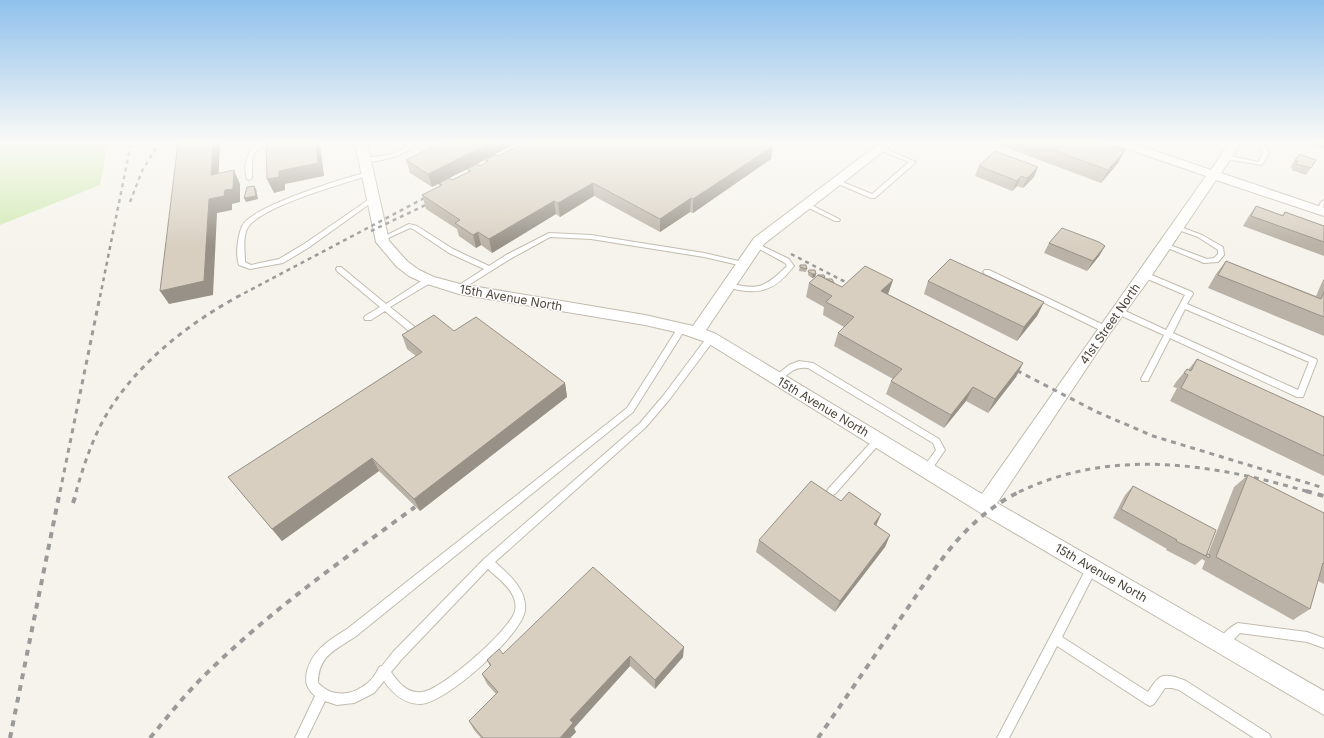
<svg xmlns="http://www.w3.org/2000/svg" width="1324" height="738" font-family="Inter,sans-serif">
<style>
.green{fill:#d2eab5}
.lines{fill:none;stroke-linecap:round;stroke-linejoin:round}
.lane-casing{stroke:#c2bbae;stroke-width:2}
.street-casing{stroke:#c2bbae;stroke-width:2}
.lane{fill:#fff;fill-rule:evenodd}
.street{fill:#fff;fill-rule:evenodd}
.rail-far2{stroke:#9a9a9a;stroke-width:2.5;stroke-dasharray:4 4;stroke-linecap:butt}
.rail-far1{stroke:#9a9a9a;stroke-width:3;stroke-dasharray:5 5;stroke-linecap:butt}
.rail{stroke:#9a9a9a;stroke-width:4;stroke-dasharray:6 6;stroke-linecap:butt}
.wall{fill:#bab2a6;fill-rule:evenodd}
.shaded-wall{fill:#979187}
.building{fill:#d8cfc1;stroke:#979187}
.labels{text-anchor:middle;stroke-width:3;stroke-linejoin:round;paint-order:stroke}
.street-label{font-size:12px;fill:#4b4439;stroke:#fff}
</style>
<rect width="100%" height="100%" fill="#f6f3ec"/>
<!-- green -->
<path class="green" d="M 0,143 L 108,143 L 100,185 L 0,225 Z"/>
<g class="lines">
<!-- lane casing -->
<g class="lane-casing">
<path id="lane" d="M 260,143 L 267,143 L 254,153 L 252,161 L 252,178 L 249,180 L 247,179 C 243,165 246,151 260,143 Z
M 409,143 L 415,143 C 412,147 409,150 405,152 C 398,157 368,165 361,160 L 364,158 C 379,156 398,156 409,143 Z
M 1255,143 L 1264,144 L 1269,153 L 1262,165 L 1226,159 L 1223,157 L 1226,155 L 1258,162 L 1263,153 L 1260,146 Z
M 881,147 L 916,162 L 875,198 L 871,198 L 836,183 L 836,181 L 840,181 L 872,194 L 909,162 L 879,150 L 878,149 Z
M 368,172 L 371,174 L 370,175 C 343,184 265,205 249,226 C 242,235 245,251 245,262 L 251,265 L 279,259 L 304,244 L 371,198 L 375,198 L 375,200 L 308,248 L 283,263 L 250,269 L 239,265 C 235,255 238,231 244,223 C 260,204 341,179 368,172 Z
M 1324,200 L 1323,211 L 1322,212 L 1318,212 L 1317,211 L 1321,202 Z
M 807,203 L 839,219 L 840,220 L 839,221 L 835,221 L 805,206 L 805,204 Z
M 409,224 L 417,226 L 453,249 L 489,266 L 506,255 L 549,233 L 591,235 L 704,253 L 743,262 L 746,264 L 743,266 L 704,257 L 591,239 L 550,237 L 510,259 L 459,291 L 456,291 L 455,289 L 456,287 L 484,269 L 449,253 L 413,229 L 410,228 L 384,240 L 380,240 L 379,239 Z
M 1178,226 L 1202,235 L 1223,247 L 1224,255 L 1218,262 L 1204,263 L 1163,246 L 1163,244 L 1167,244 L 1207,259 L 1214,258 L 1218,254 L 1218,250 L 1198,237 L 1176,229 L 1175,228 Z
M 756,243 L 789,259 L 794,266 C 774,292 758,296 726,287 L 725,285 L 726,283 L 729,283 C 759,291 765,287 787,266 L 785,263 L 754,246 L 753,245 Z
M 337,267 L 341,267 L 386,304 L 426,278 L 432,278 L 433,280 L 432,282 L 390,307 L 416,328 L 417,330 L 416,332 L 410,332 L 385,311 L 371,320 L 365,320 L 364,318 L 365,316 L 380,307 L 337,271 L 336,269 Z
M 985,270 L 989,270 L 1108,327 L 1109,329 L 1108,331 L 1102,331 L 985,274 L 983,272 Z
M 1143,273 L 1147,273 L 1192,292 L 1193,294 L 1187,304 L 1316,359 L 1317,361 L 1303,397 L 1297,397 L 1170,338 L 1148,381 L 1142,381 L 1141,379 L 1164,335 L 1115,313 L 1114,311 L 1118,308 L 1121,309 L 1166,330 L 1185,295 L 1143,277 L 1141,275 ZM 1185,309 L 1309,362 L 1298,390 L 1173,333 Z
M 682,325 L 686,328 L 633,412 L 355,637 C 335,650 318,656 318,683 C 323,688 329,692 336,693 C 354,696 373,683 379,667 L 382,666 L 393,652 L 484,559 L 640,423 L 663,396 L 708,336 L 714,336 L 715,338 L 714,340 L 669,400 L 646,427 L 495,562 C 508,574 527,589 525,610 C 523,634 446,703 421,704 C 404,704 393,694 384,681 L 374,693 L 354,703 L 337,705 L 325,701 L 307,738 L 295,738 L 315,696 C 306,687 305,683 307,671 C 313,649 330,640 347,629 L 627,408 L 679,326 ZM 488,569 C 499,579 519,593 515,611 C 511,629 441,691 422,692 C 407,694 399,683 391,672 L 401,660 Z
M 799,361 L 813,363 L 939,439 L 945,450 L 930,472 L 927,473 L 924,472 L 922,469 L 936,450 L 933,443 L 808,368 C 795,366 789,373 780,381 L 774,381 L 773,379 L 774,377 L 789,365 Z
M 878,436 L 881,438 L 882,440 L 881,442 L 835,494 L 832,495 L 829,494 L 827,491 L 829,488 L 875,438 Z
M 1092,563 L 1096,565 L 1097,568 L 1062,637 L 1148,692 C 1151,688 1154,682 1158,679 C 1164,672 1179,678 1186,681 L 1269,734 L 1271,738 L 1254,738 L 1179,690 L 1172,688 L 1165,688 L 1154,704 L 1150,706 L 1146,704 L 1057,646 L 1009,738 L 997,738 L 1088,565 Z
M 1238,623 L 1307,632 L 1324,638 L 1324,648 L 1307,642 L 1240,633 L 1226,647 L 1222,648 L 1218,647 L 1217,643 C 1220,636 1231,626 1238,623 Z"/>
</g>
<!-- street casing -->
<g class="street-casing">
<path id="street" d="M 355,143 L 367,143 L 389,241 L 407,261 L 419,270 L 434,277 L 460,284 L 645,315 L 693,326 L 754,238 L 880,143 L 894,143 L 764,244 L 706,330 L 716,334 L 982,494 L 1206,176 L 1116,145 L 1114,143 L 1132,143 L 1211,170 L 1229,143 L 1241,143 L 1221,173 L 1324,208 L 1324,216 L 1216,180 L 1150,278 L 1110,333 L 997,503 L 1324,691 L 1324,715 L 984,515 L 706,342 L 680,333 L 645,325 L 459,294 L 424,283 L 409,276 L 397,267 L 376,242 Z"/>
</g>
<!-- lane -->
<use href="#lane" class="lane"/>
<!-- street -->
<use href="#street" class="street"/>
<!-- rail-far2 -->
<path class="rail-far2" d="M 130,202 L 142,171 L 159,143
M 371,231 L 436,200
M 791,254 L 857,288
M 100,297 L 131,143
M 237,297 L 432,194"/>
<!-- rail-far1 -->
<path class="rail-far1" d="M 1008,366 L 1097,412 L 1153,436 L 1324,488
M 60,492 L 100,296
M 76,492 C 84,464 93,437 108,412 C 138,363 189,323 239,296
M 1019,492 C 1112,447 1214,464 1309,492"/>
<!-- rail -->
<path class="rail" d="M 1306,491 L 1324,496
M 73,503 L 77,491
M 10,738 L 60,491
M 150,738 C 169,715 187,692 208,672 C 271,610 344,559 415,507
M 818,738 C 845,699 871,661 898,622 C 935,570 961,520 1021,491"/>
</g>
<!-- wall -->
<path class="wall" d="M 994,143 L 1105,143 L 1125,150 L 1118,163 L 1101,183 Z
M 1306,143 L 1324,143 L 1324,149 Z
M 773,146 L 771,159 L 693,213 L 690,212 L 660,232 L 594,196 L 560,217 L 556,214 L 492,253 L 481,245 L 476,248 L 459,236 L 457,229 L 426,209 L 422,195 L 440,187 L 439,184 L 432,187 L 410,173 L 406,160 L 495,155 L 498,156 ZM 485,160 L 486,163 L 480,166 L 477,164 ZM 468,169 L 468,172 L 452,180 L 449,178 Z
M 1299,154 L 1311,168 L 1306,175 L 1291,170 L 1293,168 L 1290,167 Z
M 979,166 L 1034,177 L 1023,188 L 1017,186 L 1012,191 L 975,176 Z
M 1256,206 L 1282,215 L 1285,212 L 1324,226 L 1324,256 L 1243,226 L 1249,216 Z
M 1049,243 L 1105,246 L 1099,256 L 1087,271 L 1044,253 Z
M 1226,261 L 1316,296 L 1323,280 L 1324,279 L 1324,336 L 1208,288 L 1216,274 Z
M 800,265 L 807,269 L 806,272 L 799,271 Z
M 809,270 L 816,274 L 815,277 L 812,278 L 808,275 Z
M 893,280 L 888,294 L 1023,363 L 1016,377 L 988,413 L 966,401 L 944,428 L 886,394 L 891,381 L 893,379 L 834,346 L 838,333 L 844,327 L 823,315 L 824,307 L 806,297 L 809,283 L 833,283 L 842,287 Z
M 928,281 L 1044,302 L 1037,316 L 1017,341 L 924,294 Z
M 454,331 L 565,383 L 567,397 L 420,511 L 379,471 L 282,541 L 228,477 L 416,356 L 407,349 L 402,335 Z
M 1197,359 L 1324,417 L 1324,476 L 1170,401 L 1177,388 L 1173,387 L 1176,382 L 1187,369 L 1188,370 Z
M 1248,475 L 1324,513 L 1324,584 L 1318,581 L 1310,609 L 1293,620 L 1202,569 L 1205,561 L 1202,559 L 1195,565 L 1166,550 L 1167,549 L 1113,518 L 1125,495 L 1133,486 L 1208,554 L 1234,487 Z
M 841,501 L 881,514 L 876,525 L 890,535 L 885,547 L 835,612 L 756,552 L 759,540 Z
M 503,654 L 683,657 L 655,689 L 630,666 L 574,728 L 576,732 L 570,738 L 481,738 L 474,730 L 469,721 L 496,694 L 487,684 L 482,674 L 490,666 L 487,660 Z"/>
<!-- shaded-wall -->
<path class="shaded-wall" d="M 213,143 L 220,143 L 218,188 L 211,175 Z
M 316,143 L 320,143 L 324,176 L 285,184 L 285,190 L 274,193 L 267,179 Z
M 490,143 L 517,143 L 432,187 L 428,174 Z
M 773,146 L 771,159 L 693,213 L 693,199 Z
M 1125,150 L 1118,163 L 1101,183 L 1108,170 Z
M 1038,167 L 1034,177 L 1023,188 L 1027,178 Z
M 234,170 L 240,184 L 240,202 L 232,204 L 232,210 L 217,213 L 213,295 L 169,304 L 160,291 L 209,199 Z
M 1021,176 L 1017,186 L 1012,191 L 1017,181 Z
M 593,183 L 594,196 L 560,217 L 558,203 Z
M 254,186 L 256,189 L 258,199 L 246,202 L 244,198 Z
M 691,198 L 690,212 L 660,232 L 660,219 Z
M 554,201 L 556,214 L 492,253 L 489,239 Z
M 478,232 L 481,245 L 476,248 L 473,235 Z
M 1105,246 L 1099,256 L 1087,271 L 1093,261 Z
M 813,274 L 816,274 L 815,277 L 812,278 Z
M 893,280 L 888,294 L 877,305 L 881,291 Z
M 1044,302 L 1037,316 L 1017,341 L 1024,327 Z
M 1023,363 L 1016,377 L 988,413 L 995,399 Z
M 565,383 L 567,397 L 420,511 L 414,499 Z
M 973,387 L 966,401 L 944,428 L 951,415 Z
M 372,458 L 379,471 L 282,541 L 272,529 Z
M 881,514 L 876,526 L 874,524 Z
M 890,535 L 885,547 L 835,612 L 840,601 Z
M 684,647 L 683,657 L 655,689 L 655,680 Z
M 630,656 L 630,666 L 574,728 L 576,732 L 570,738 L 560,738 L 570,720 Z"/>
<!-- building -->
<path class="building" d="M 178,143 L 213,143 L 211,175 L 234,170 L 233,189 L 225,190 L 224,196 L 209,199 L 204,281 L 160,291 Z
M 266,143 L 316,143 L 318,163 L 279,171 L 279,177 L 267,179 Z
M 441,143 L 490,143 L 428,174 L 406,160 Z
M 524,143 L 767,143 L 773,146 L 693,199 L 691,198 L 660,219 L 593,183 L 558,203 L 554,201 L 489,239 L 478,232 L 473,235 L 455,223 L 460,220 L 422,195 L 442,185 L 439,183 L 449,178 L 452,180 L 471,171 L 467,169 L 477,164 L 480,166 L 488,161 L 485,160 L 495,155 L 498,156 Z
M 1034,143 L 1105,143 L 1125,150 L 1108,170 Z
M 995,151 L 1038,167 L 1027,178 L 1021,176 L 1017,181 L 979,166 Z
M 1299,154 L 1316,160 L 1311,168 L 1296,164 L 1298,161 L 1295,161 Z
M 254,186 L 256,196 L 244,198 L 247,187 Z
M 1256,206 L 1283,216 L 1285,212 L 1324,226 L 1324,242 L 1251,216 Z
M 1062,228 L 1099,242 L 1105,246 L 1093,261 L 1049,243 Z
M 950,259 L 1044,302 L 1024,327 L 928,281 Z
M 1226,261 L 1321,299 L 1324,292 L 1324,317 L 1218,275 Z
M 800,265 L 806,265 L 807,269 L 800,267 Z
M 865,266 L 893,280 L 881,291 L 1023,363 L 995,399 L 973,387 L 951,415 L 891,381 L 902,369 L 838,333 L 854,317 L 826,302 L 832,296 L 809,283 L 818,275 L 842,287 Z
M 809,270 L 815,270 L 816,274 L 813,274 L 808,272 Z
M 818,275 L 818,276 L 818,275 L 824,275 L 825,278 Z
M 826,279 L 832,279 L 834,283 Z
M 434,315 L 454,331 L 476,317 L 565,383 L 414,499 L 372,458 L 272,529 L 228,477 L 422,352 L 402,335 Z
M 1197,359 L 1324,417 L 1324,456 L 1181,388 L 1188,375 L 1184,373 L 1187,369 L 1191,371 Z
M 1248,475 L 1324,513 L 1324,564 L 1323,563 L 1310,609 L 1216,557 Z
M 811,481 L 841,501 L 849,492 L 881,514 L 874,524 L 890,535 L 840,601 L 759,540 Z
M 1133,486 L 1216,530 L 1206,556 L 1176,541 L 1177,540 L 1121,509 Z
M 1207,554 L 1210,555 L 1209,558 L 1206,556 Z
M 593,567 L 684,647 L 655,680 L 630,656 L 570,720 L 573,723 L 560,738 L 483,738 L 469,721 L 498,692 L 482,674 L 491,665 L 487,660 L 499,649 L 503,654 Z"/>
<!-- sky -->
<linearGradient id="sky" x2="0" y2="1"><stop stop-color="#8fc1ec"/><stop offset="0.58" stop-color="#fbfaf6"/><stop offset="1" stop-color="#fbfaf6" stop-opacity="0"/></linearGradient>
<rect width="1324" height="246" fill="url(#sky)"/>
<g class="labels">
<!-- street labels -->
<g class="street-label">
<text transform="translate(511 298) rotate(10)" y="4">15th Avenue North</text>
<text transform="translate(1110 324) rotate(-55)" y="4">41st Street North</text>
<text transform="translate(823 407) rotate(31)" y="4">15th Avenue North</text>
<text transform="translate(1101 573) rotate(30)" y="4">15th Avenue North</text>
</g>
</g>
</svg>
